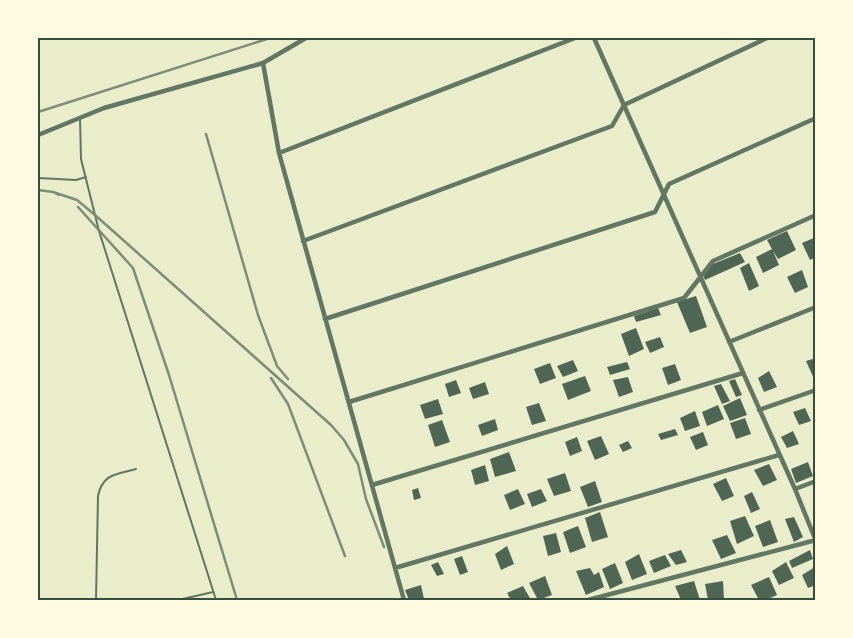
<svg xmlns="http://www.w3.org/2000/svg" width="853" height="638" font-family="Manrope,sans-serif">
<style>
.building{fill:#4f6655}
.lines{fill:none;stroke-linecap:round;stroke-linejoin:round}
.service{stroke:#617663;stroke-width:2}
.minor{stroke:#617663;stroke-width:4.5}
.rail{stroke:#7c8e77;stroke-width:2.5}
.neatline{fill:none;stroke:#344e41;stroke-width:2}
</style>
<rect width="100%" height="100%" fill="#e9edc9"/>
<!-- building -->
<path class="building" d="M 787,231 L 796,250 L 778,259 L 773,251 L 779,265 L 763,273 L 756,257 L 772,249 L 767,240 Z
M 816,237 L 816,257 L 810,260 L 802,243 Z
M 740,253 L 745,262 L 705,280 L 703,275 L 713,264 Z
M 749,263 L 759,286 L 749,291 L 740,268 Z
M 802,270 L 808,287 L 795,293 L 787,277 Z
M 696,296 L 707,327 L 690,333 L 677,302 Z
M 658,308 L 661,315 L 636,322 L 634,316 Z
M 636,328 L 644,349 L 629,356 L 621,334 Z
M 660,337 L 664,347 L 650,353 L 645,342 Z
M 816,358 L 816,379 L 814,379 L 806,361 Z
M 573,360 L 578,371 L 563,377 L 557,366 Z
M 627,362 L 630,369 L 610,375 L 607,367 Z
M 550,363 L 556,378 L 540,384 L 534,369 Z
M 675,364 L 681,380 L 668,385 L 662,368 Z
M 769,371 L 777,387 L 764,392 L 758,378 Z
M 585,376 L 591,391 L 568,400 L 562,384 Z
M 628,377 L 633,392 L 619,397 L 613,380 Z
M 735,379 L 742,395 L 736,397 L 729,381 Z
M 456,380 L 461,393 L 449,397 L 445,384 Z
M 485,382 L 489,394 L 473,399 L 469,388 Z
M 721,384 L 730,401 L 722,404 L 714,386 Z
M 740,398 L 747,415 L 730,421 L 723,406 Z
M 438,399 L 443,414 L 425,419 L 420,405 Z
M 539,403 L 546,421 L 532,425 L 526,407 Z
M 718,405 L 724,419 L 707,426 L 702,412 Z
M 805,408 L 811,421 L 799,425 L 793,412 Z
M 695,411 L 700,426 L 685,431 L 680,418 Z
M 745,418 L 751,434 L 736,439 L 730,423 Z
M 495,419 L 498,430 L 482,436 L 478,425 Z
M 442,420 L 450,442 L 435,447 L 428,425 Z
M 675,429 L 678,435 L 661,440 L 658,434 Z
M 793,431 L 799,444 L 787,448 L 781,437 Z
M 703,432 L 708,445 L 696,450 L 690,437 Z
M 601,436 L 609,454 L 595,460 L 587,441 Z
M 577,437 L 582,451 L 570,456 L 565,442 Z
M 628,441 L 632,448 L 623,452 L 619,445 Z
M 509,452 L 516,471 L 495,477 L 490,459 Z
M 808,462 L 813,476 L 796,483 L 791,469 Z
M 769,464 L 777,480 L 763,486 L 754,470 Z
M 485,465 L 489,481 L 475,485 L 471,470 Z
M 565,473 L 571,491 L 554,496 L 547,479 Z
M 726,478 L 734,496 L 722,501 L 713,484 Z
M 595,481 L 602,502 L 588,507 L 580,487 Z
M 418,488 L 421,498 L 414,500 L 412,490 Z
M 518,489 L 525,504 L 510,510 L 504,495 Z
M 541,489 L 547,501 L 532,507 L 527,494 Z
M 752,492 L 760,509 L 751,513 L 744,496 Z
M 600,512 L 608,537 L 592,542 L 585,518 Z
M 745,516 L 754,536 L 737,544 L 730,521 Z
M 794,517 L 803,537 L 794,542 L 785,519 Z
M 770,520 L 778,542 L 763,547 L 755,526 Z
M 578,526 L 586,547 L 570,553 L 563,532 Z
M 556,533 L 561,552 L 548,556 L 543,536 Z
M 727,535 L 736,553 L 721,559 L 712,540 Z
M 507,546 L 514,564 L 501,570 L 495,554 Z
M 681,550 L 687,562 L 676,565 L 668,554 Z
M 810,550 L 813,559 L 792,568 L 789,561 Z
M 639,554 L 647,574 L 632,580 L 625,562 Z
M 665,555 L 671,566 L 654,573 L 649,561 Z
M 462,556 L 468,572 L 460,575 L 454,559 Z
M 438,562 L 444,574 L 437,576 L 431,565 Z
M 786,562 L 794,578 L 779,585 L 772,571 Z
M 615,563 L 623,583 L 610,589 L 602,569 Z
M 815,567 L 816,585 L 808,588 L 802,575 Z
M 590,568 L 594,575 L 599,572 L 604,587 L 586,595 L 576,571 Z
M 545,576 L 552,595 L 538,600 L 529,583 Z
M 769,577 L 777,595 L 766,600 L 759,600 L 751,585 Z
M 694,581 L 700,600 L 681,600 L 675,586 Z
M 723,581 L 724,599 L 708,600 L 705,584 Z
M 421,585 L 424,599 L 409,600 L 405,590 Z
M 523,586 L 531,600 L 511,600 L 507,593 Z"/>
<g class="lines">
<!-- service -->
<path class="service" d="M 80,118 L 81,159 L 99,231 L 216,600
M 38,178 L 76,180 L 86,177
M 96,600 L 98,496 C 103,473 116,475 136,469
M 178,600 L 213,592"/>
<!-- minor -->
<path class="minor" d="M 594,38 L 795,489 L 816,541
M 263,63 L 279,153 L 404,600
M 38,135 L 104,108 L 263,63 L 306,38
M 279,153 L 575,38
M 303,241 L 612,126 L 624,105 L 767,38
M 325,319 L 655,212 L 669,184 L 816,118
M 729,342 L 816,307
M 349,402 L 684,298 L 713,261 L 816,215
M 759,410 L 816,390
M 372,485 L 743,373
M 795,489 L 816,481
M 395,568 L 779,455
M 588,600 L 816,540"/>
<!-- rail -->
<path class="rail" d="M 38,112 L 270,38
M 206,134 L 258,315 L 277,366 L 288,379
M 38,190 L 53,192 L 59,195
M 53,192 L 77,200 L 95,215 L 331,425 L 344,440 L 358,464 L 366,499 L 384,547
M 78,207 L 133,268 L 169,375 L 237,600
M 271,378 L 288,404 L 345,556"/>
</g>
<!-- border -->
<rect width="853" height="638" fill="none" stroke="#fefae0" stroke-width="78"/>
<rect x="39" y="39" width="775" height="560" class="neatline"/>
</svg>
